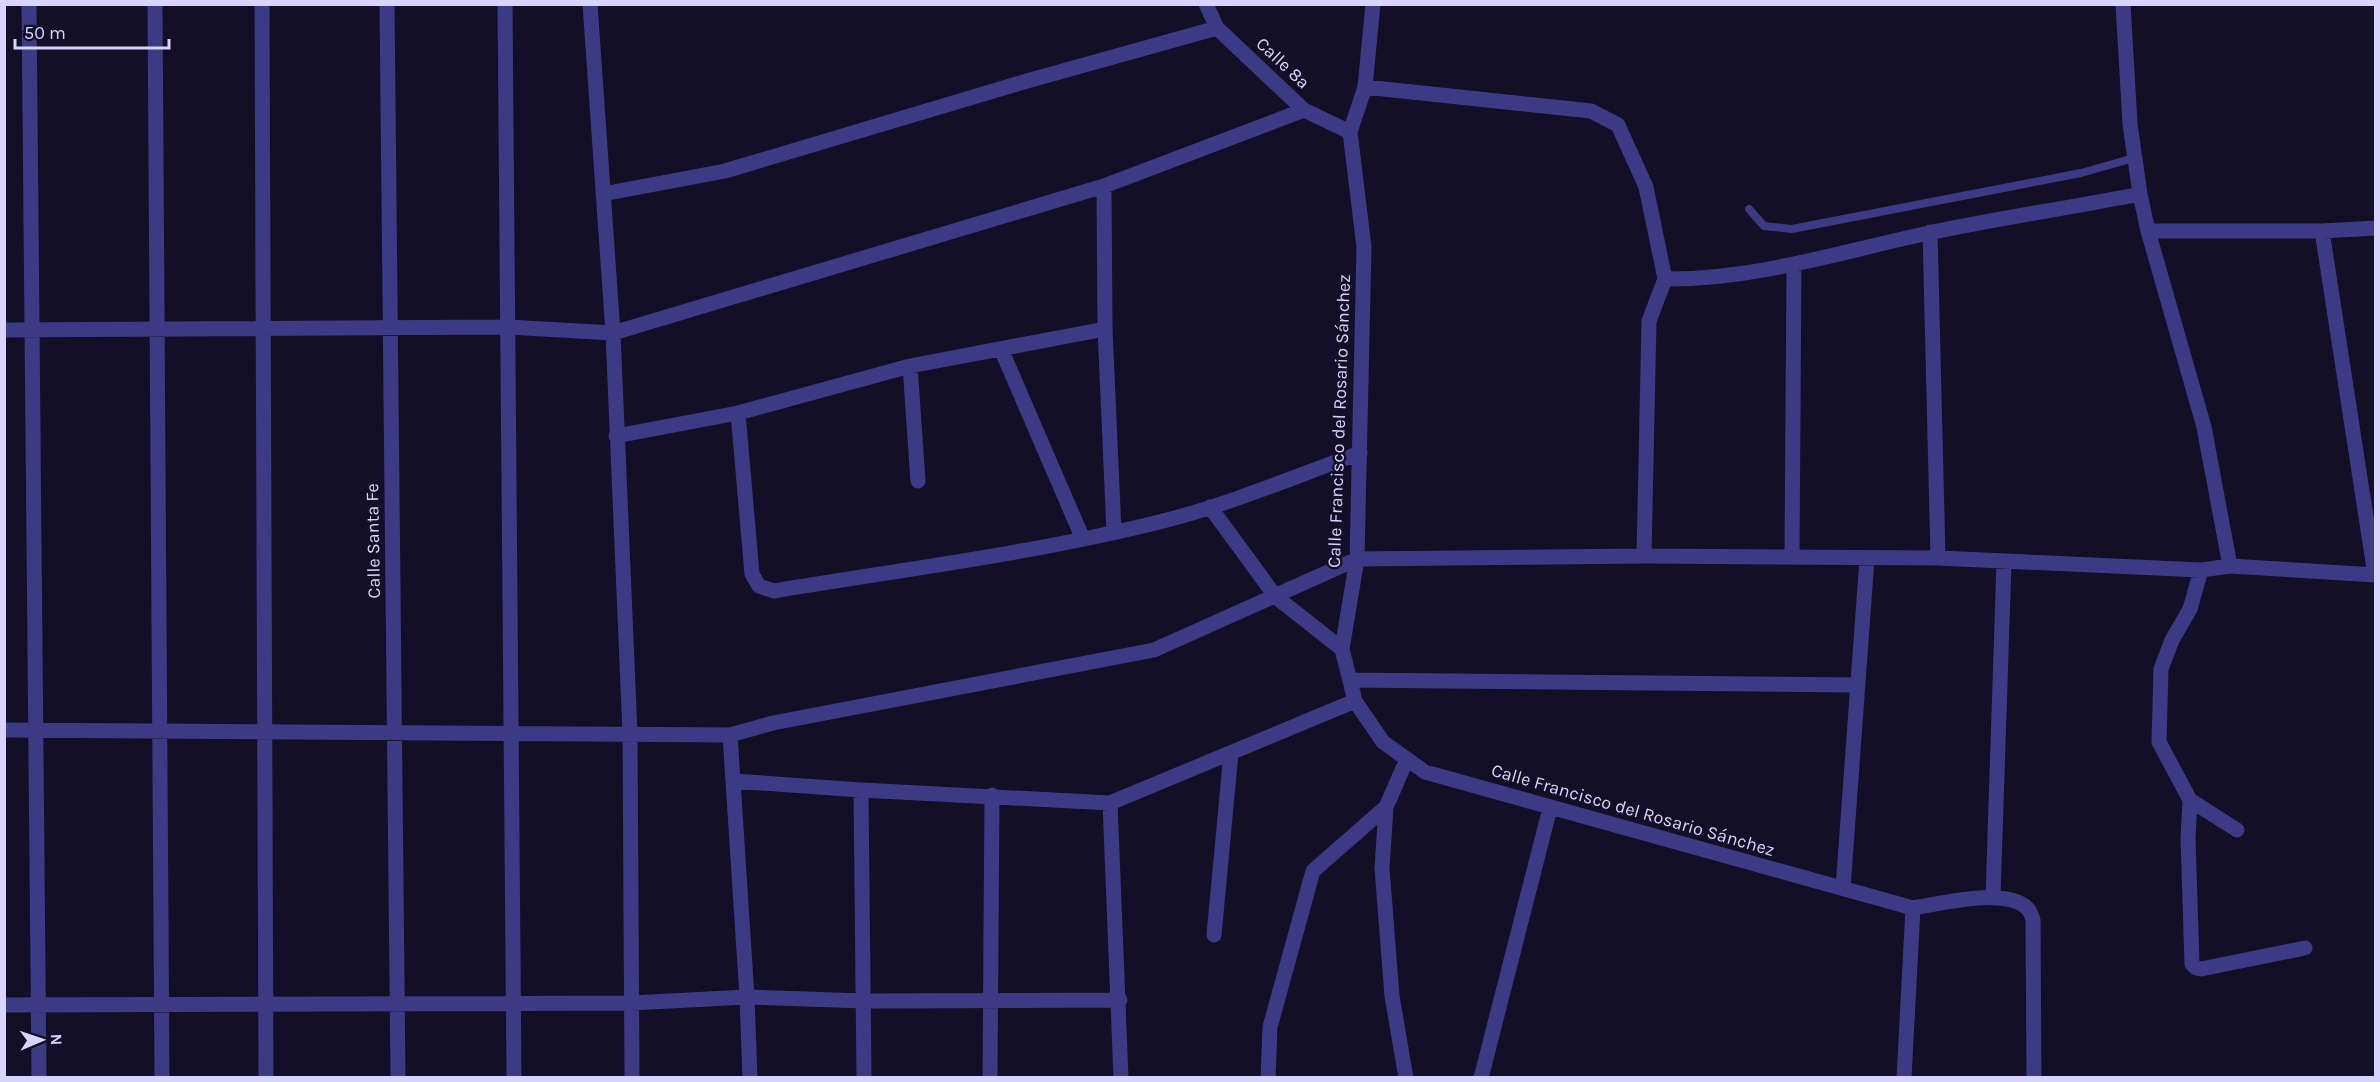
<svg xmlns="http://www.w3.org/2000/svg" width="2380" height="1082" font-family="Karla,sans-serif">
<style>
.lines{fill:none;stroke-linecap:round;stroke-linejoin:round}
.service{stroke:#3d3a85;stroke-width:8}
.minor{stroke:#3d3a85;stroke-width:15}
.labels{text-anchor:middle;stroke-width:5;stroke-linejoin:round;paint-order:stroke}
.street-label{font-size:18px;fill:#d9d4ff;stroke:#130f26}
</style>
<rect width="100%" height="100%" fill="#130f26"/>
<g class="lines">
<!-- service -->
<path class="service" d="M 1749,209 L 1764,226 L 1792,229 L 2081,173 L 2134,158"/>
<!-- minor -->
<path class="minor" d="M 29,4 L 39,1078
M 155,4 L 162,1078
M 262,4 L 266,1078
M 387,4 L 398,1078
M 505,4 L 514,1078
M 590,4 L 613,333 L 630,733 L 632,1078
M 1206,4 L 1217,28 L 1304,110 L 1350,132
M 1373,4 L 1365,87 L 1350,132 L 1364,247 L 1357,559 L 1342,649 L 1355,701 L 1383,742 L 1425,772 L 1913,908
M 2123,4 L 2130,124 L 2140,194 L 2148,231 L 2204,427 L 2230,566
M 1365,87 L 1591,111 L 1618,125 L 1646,187 L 1665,279 C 1755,280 1843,251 1929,233 C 1999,218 2070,208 2140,194
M 1104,186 L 1105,329 L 1114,532
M 603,194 L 725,171 L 1027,81 L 1217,28
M 2148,231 L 2322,231 L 2376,228
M 2322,231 L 2375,575
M 1930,232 L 1938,558
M 4,330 L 507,327 L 613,333 L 1104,186 L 1304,110
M 1001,349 L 1083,539
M 910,366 L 918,481
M 738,413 L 752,574 L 759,586 L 774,591 C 905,569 1038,553 1167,520 C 1233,503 1296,476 1360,453
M 616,436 L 738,413 L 910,366 L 1105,329
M 1210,507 L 1276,597 L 1342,649
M 1644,556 L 1649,321 L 1665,279
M 1792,557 L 1794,264
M 2201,570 L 2190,609 L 2172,640 L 2161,669 L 2159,742 L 2190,800 L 2237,830
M 1350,680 L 1857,685
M 4,730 L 730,735 L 747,997 L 750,1078
M 730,735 L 773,723 L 1154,650 L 1357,559 L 1644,556 L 1938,558 L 2201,570 L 2230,566 L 2376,575
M 734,781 L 861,790 L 1110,803 L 1355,701
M 861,790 L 864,1078
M 2190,800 L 2188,838 L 2192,964 L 2196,968 L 2201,969 L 2305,948
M 1110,803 L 1121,1078
M 1843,888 L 1867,559
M 1993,897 L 2004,562
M 1214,935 L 1231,753
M 4,1005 L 631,1003 L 747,997 L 864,1001 L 1120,1000
M 990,1078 L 992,795
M 1268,1078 L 1270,1027 L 1313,871 L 1386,807
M 1406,1078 L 1392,996 L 1382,868 L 1386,807 L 1407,759
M 1481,1078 L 1550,808
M 1904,1078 L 1913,908 C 1940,904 2006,887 2027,908 C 2030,911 2032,916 2033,920 L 2034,1078"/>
</g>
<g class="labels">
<!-- street labels -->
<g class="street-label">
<text transform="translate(1283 63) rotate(43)" y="6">Calle 8ª</text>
<text transform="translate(1339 421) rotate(-88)" y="6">Calle Francisco del Rosario Sánchez</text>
<text transform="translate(373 541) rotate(-91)" y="6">Calle Santa Fe</text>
<text transform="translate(1633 810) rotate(16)" y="6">Calle Francisco del Rosario Sánchez</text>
</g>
</g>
<!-- border -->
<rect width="2380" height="1082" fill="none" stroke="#d9d4ff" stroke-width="12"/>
<!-- north arrow -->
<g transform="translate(42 1040) rotate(88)" stroke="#130f26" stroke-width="4.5" paint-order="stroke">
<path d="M0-4.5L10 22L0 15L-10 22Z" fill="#d9d4ff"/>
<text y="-9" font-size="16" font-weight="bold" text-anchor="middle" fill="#d9d4ff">N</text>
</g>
<!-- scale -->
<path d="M15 39v9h154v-9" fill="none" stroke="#d9d4ff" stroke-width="3"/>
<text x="24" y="39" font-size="18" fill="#d9d4ff" stroke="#130f26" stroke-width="4.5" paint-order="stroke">50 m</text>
</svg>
